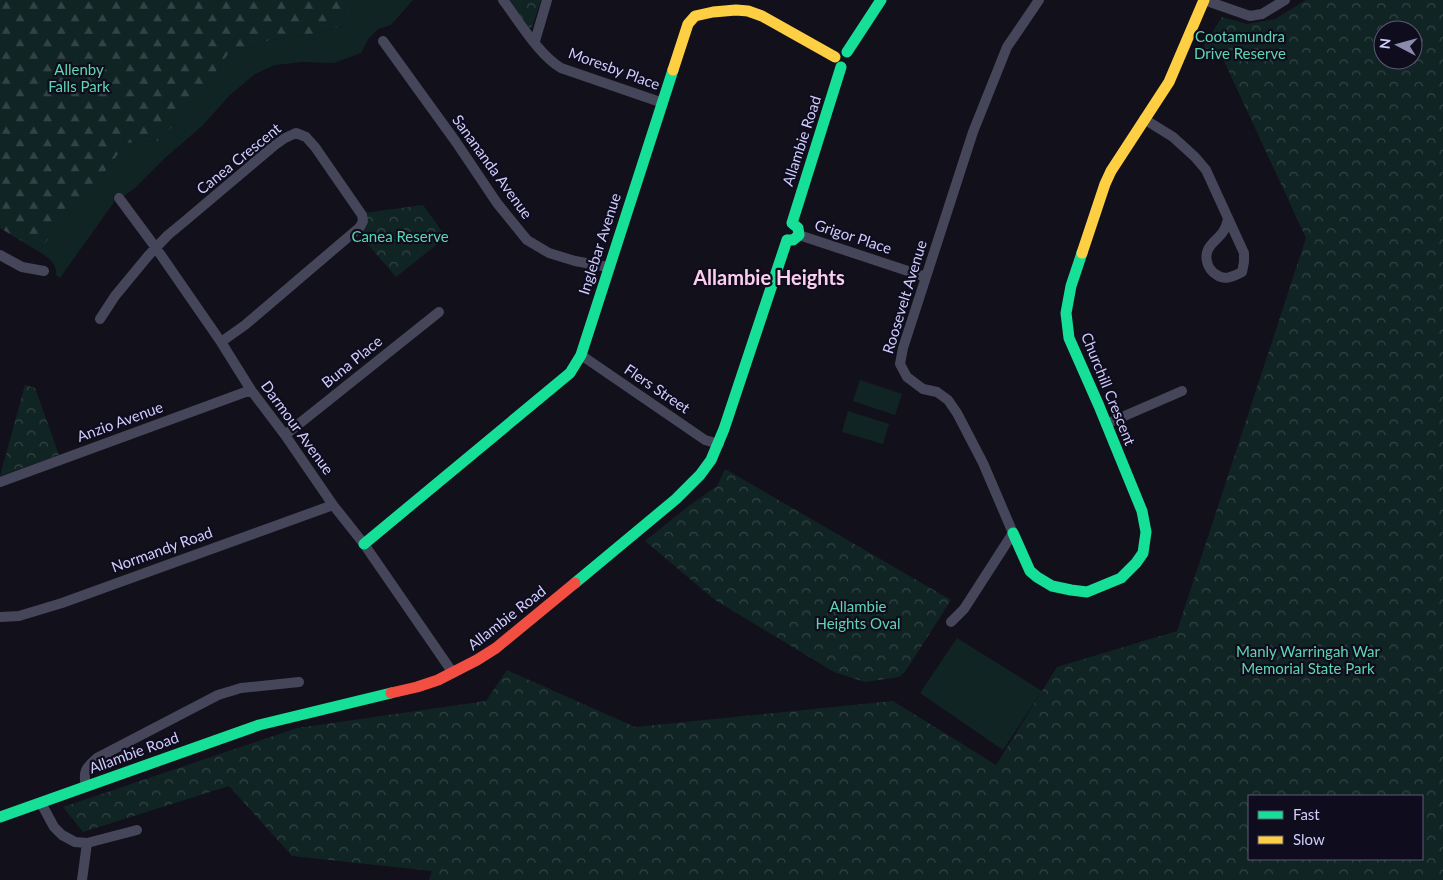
<svg xmlns="http://www.w3.org/2000/svg" width="1443" height="880" font-family="Lato,sans-serif">
<style>
.grass{fill:#112424}
.forest{fill:url(#forest-firs)}
.park{fill:url(#park-crowns);fill-rule:evenodd}
.lines{fill:none;stroke-linecap:round;stroke-linejoin:round}
.street{stroke:#46465a;stroke-width:10}
.fast{stroke:#16e098;stroke-width:11}
.slow{stroke:#ffcf43;stroke-width:11}
.jam{stroke:#f24e42;stroke-width:11}
.labels{text-anchor:middle;stroke-width:4.5;stroke-linejoin:round;paint-order:stroke}
.park-label{font-size:15px;fill:#5fd5b0;stroke:#0f0d1d}
.street-label{font-size:15px;fill:#cfcdfc;stroke:#0f0d1d}
.district-label{font-size:20px;font-weight:bold;fill:#fccfee;stroke:#0f0d1d}
</style>
<defs>
<pattern id="forest-firs" width="22" height="20" patternUnits="userSpaceOnUse" patternTransform="scale(1.25)"><rect width="22" height="20" fill="#112424"/><path d="M5 1l3.5 6h-7zM16 11l3.5 6h-7z" fill="#334345"/></pattern>
<pattern id="park-crowns" width="20" height="18" patternUnits="userSpaceOnUse" patternTransform="scale(1.25)"><rect width="20" height="18" fill="#112424"/><path d="M2 6a3 3 0 1 1 6 0M12 15a3 3 0 1 1 6 0" fill="none" stroke="#334345"/></pattern>
</defs>
<rect width="100%" height="100%" fill="#12101a"/>
<!-- grass -->
<path class="grass" d="M 359,0 L 413,0 L 391,25 L 378,29 L 369,38 L 361,53 L 334,63 L 302,62 L 275,65 L 255,74 L 230,95 L 202,126 L 165,158 L 135,188 L 124,196 L 116,194 L 113,196 L 114,201 L 112,205 L 60,278 L 56,275 C 57,262 48,258 38,251 L 90,192 L 126,143 L 158,141 L 193,106 L 228,54 L 270,40 L 314,34 L 342,26 Z
M 860,380 L 902,394 L 895,415 L 853,401 Z
M 848,411 L 889,424 L 883,444 L 842,432 Z
M 957,638 L 1042,691 L 1003,750 L 920,693 Z"/>
<!-- forest -->
<path class="forest" d="M 0,0 L 359,0 L 342,26 L 314,34 L 270,40 L 228,54 L 193,106 L 158,141 L 126,143 L 90,192 L 38,251 L 0,228 Z"/>
<!-- park -->
<path class="park" d="M 509,0 L 541,0 L 532,27 L 529,28 L 528,26 Z
M 1306,0 L 1443,0 L 1443,880 L 429,880 L 432,871 L 292,856 L 229,786 L 83,832 L 63,807 L 297,728 L 486,701 L 507,670 L 635,727 L 893,701 L 996,765 L 1057,667 L 1177,631 L 1306,238 L 1223,59 L 1203,47 L 1222,17 L 1247,24 L 1275,19 ZM 1383,30 L 1413,30 L 1413,60 L 1383,60 ZM 1249,796 L 1422,796 L 1422,859 L 1249,859 Z
M 423,205 L 446,237 L 396,277 L 364,240 L 358,236 L 363,230 L 364,213 Z
M 25,385 L 35,388 L 59,455 L 0,476 Z
M 725,469 L 951,600 L 905,672 L 899,677 L 865,682 L 834,672 L 715,600 L 645,541 L 690,505 L 717,486 Z"/>
<g class="lines">
<!-- street -->
<path class="street" d="M 503,0 C 519,21 539,55 561,68 L 663,103
M 1204,0 L 1250,16 L 1262,14 L 1285,0
M 383,41 L 456,142 L 497,203 L 527,240 L 549,253 L 575,261 L 608,267
M 535,41 L 547,0
M 1144,119 L 1173,137 L 1195,157 L 1206,170 L 1244,253 L 1244,262 L 1242,272 C 1234,276 1225,281 1217,275 C 1206,269 1203,254 1211,245 C 1215,240 1221,236 1224,230 C 1226,227 1227,223 1228,219
M 119,198 L 156,248 L 221,342 L 251,390 L 285,435 L 333,505 L 364,544 L 453,673
M 799,235 L 926,277
M 0,255 L 22,267 L 44,271
M 100,319 L 115,296 L 148,256 L 168,235 L 185,221 L 275,145 L 285,138 L 296,133 L 306,137 L 315,147 L 362,215 L 363,221 L 360,227 L 245,325 L 221,342
M 581,355 L 705,440 L 719,444
M 1106,424 L 1182,391
M 285,435 L 439,312
M 0,482 L 251,390
M 0,617 L 19,616 L 62,603 L 333,505
M 951,622 L 964,609 L 1013,533 L 983,463 L 957,413 L 948,400 L 937,392 L 923,389 L 907,377 L 900,364 L 903,348 L 973,132 L 1007,47 L 1039,0
M 86,787 C 83,772 85,768 97,758 L 218,695 L 241,688 L 299,682
M 41,803 L 54,827 L 62,835 L 75,842 L 87,843 L 137,830
M 82,880 L 87,843"/>
<!-- fast -->
<path class="fast" d="M 847,52 L 881,0
M 792,223 L 841,67
M 787,240 L 793,240 L 799,235 L 798,228 L 792,223
M 1013,533 L 1030,571 L 1037,577 L 1052,586 L 1071,590 L 1087,592 L 1121,578 L 1136,563 L 1143,553 L 1146,532 L 1142,511 L 1099,406 L 1069,338 L 1066,313 L 1071,286 L 1082,253
M 364,544 L 570,373 L 581,355 L 673,70
M 575,583 L 676,499 L 700,475 L 711,460 L 724,429 L 787,240
M 0,817 L 259,725 L 391,693"/>
<!-- slow -->
<path class="slow" d="M 673,70 L 688,24 L 695,16 L 713,12 L 736,10 L 748,11 L 762,16 L 835,57
M 1082,253 L 1105,184 L 1111,171 L 1169,82 L 1204,0"/>
<!-- jam -->
<path class="jam" d="M 391,693 L 417,687 L 438,680 L 477,660 L 496,648 L 575,583"/>
</g>
<g class="labels">
<!-- park labels -->
<g class="park-label">
<text x="1240" y="42">Cootamundra<tspan x="1240" dy="17">Drive Reserve</tspan></text>
<text x="79" y="75">Allenby<tspan x="79" dy="17">Falls Park</tspan></text>
<text x="400" y="242">Canea Reserve</text>
<text x="858" y="612">Allambie<tspan x="858" dy="17">Heights Oval</tspan></text>
<text x="1308" y="657">Manly Warringah War<tspan x="1308" dy="17">Memorial State Park</tspan></text>
</g>
<!-- street labels -->
<g class="street-label">
<text transform="translate(614 69) rotate(20)" y="5">Moresby Place</text>
<text transform="translate(802 141) rotate(-72)" y="5">Allambie Road</text>
<text transform="translate(239 159) rotate(-39)" y="5">Canea Crescent</text>
<text transform="translate(492 167) rotate(54)" y="5">Sanananda Avenue</text>
<text transform="translate(853 237) rotate(18)" y="5">Grigor Place</text>
<text transform="translate(600 244) rotate(-72)" y="5">Inglebar Avenue</text>
<text transform="translate(905 297) rotate(-73)" y="5">Roosevelt Avenue</text>
<text transform="translate(352 362) rotate(-39)" y="5">Buna Place</text>
<text transform="translate(657 389) rotate(34)" y="5">Flers Street</text>
<text transform="translate(1108 389) rotate(68)" y="5">Churchill Crescent</text>
<text transform="translate(120 422) rotate(-20)" y="5">Anzio Avenue</text>
<text transform="translate(297 428) rotate(54)" y="5">Darmour Avenue</text>
<text transform="translate(162 550) rotate(-20)" y="5">Normandy Road</text>
<text transform="translate(507 618) rotate(-38)" y="5">Allambie Road</text>
<text transform="translate(134 753) rotate(-20)" y="5">Allambie Road</text>
</g>
<!-- district labels -->
<g class="district-label">
<text x="769" y="285">Allambie Heights</text>
</g>
</g>
<!-- legend -->
<rect x="1248" y="795" width="175" height="65" fill="#0f0d1d" stroke="#5c5a76"/>
<rect x="1258" y="811" width="25" height="8" fill="#16e098" stroke="#5c5a76"/>
<text x="1293" y="820" font-size="15" fill="#cfcdfc">Fast</text>
<rect x="1258" y="836" width="25" height="8" fill="#ffcf43" stroke="#5c5a76"/>
<text x="1293" y="845" font-size="15" fill="#cfcdfc">Slow</text>
<!-- north arrow -->
<g transform="translate(1398 45) rotate(276)"><circle r="24" fill="#0f0d1d" stroke="#5c5a76"/>
<path d="M0-4L9 19L0 12L-9 19Z" fill="#8d8bad"/>
<text y="-8" font-size="14" font-weight="bold" text-anchor="middle" fill="#cfcdfc">N</text>
</g>
</svg>
